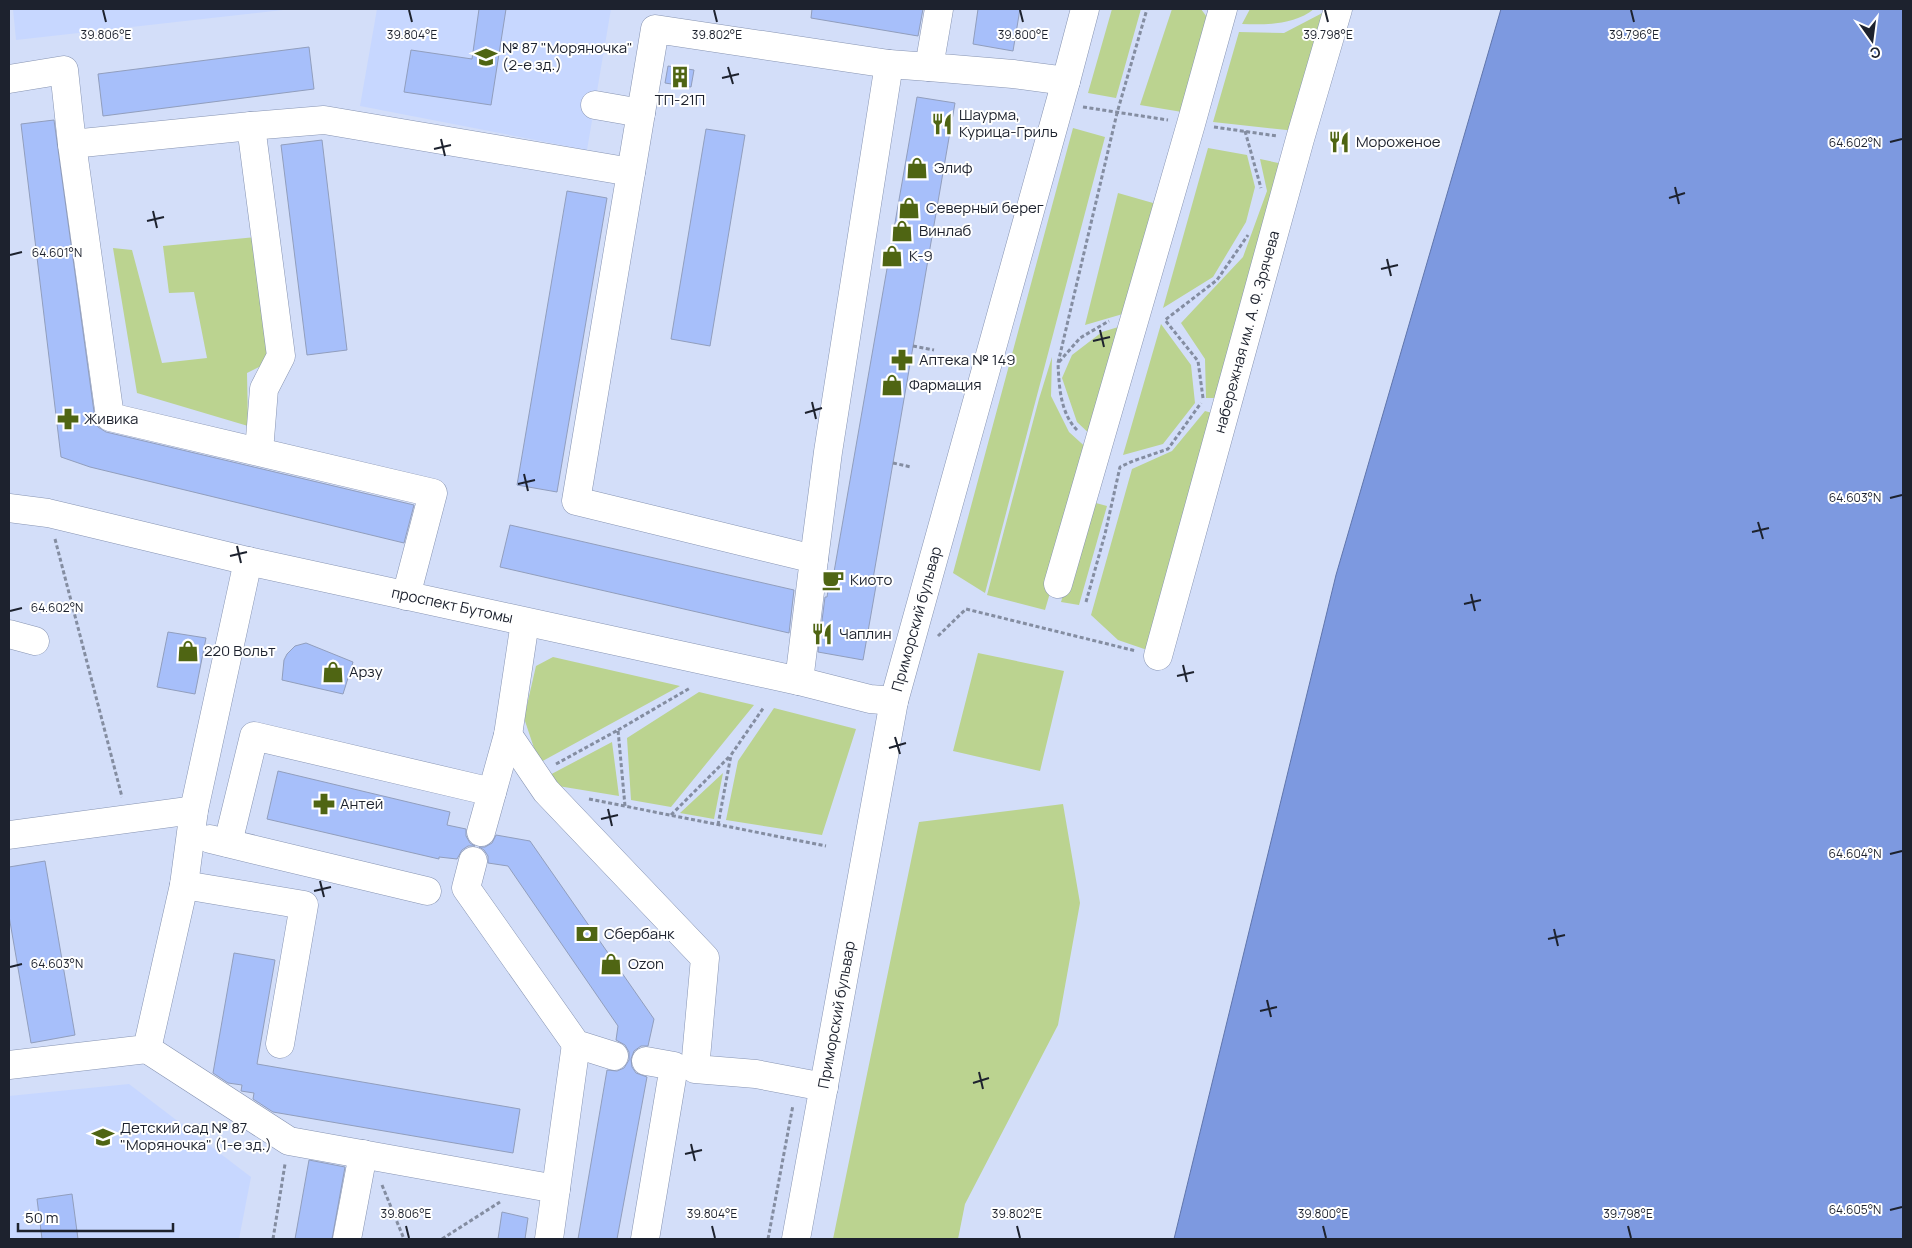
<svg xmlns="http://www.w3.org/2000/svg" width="1912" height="1248" font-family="Manrope,sans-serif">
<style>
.built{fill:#c7d7ff}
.green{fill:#bbd390}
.water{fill:#7d99e0;stroke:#6075ab}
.building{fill:#a7bffa;stroke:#919ebd}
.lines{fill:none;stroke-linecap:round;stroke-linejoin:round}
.minor-casing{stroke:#8794b2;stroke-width:29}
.path{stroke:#848da1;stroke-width:3;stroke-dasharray:4 2.5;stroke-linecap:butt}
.minor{stroke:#fff;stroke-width:28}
.ticks{fill:none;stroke:#1d222e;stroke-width:2}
.labels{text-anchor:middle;stroke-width:4;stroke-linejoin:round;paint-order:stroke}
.poi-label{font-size:15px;fill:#1d222e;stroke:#fff;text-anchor:start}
.street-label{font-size:15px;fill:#1d222e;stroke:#fff}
.ticks-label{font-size:12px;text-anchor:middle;fill:#1d222e;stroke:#fff;stroke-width:4;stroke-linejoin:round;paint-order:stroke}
</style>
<rect width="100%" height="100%" fill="#d3def9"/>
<!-- built -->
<path class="built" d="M 13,9 L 292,9 L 16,40 Z
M 377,9 L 611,9 L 587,150 L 360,106 Z
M 129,1084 L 251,1177 L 239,1239 L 9,1239 L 9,1096 Z"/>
<!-- green -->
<path class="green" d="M 1112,9 L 1141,9 L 1116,98 L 1088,93 Z
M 1172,9 L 1201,9 L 1212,24 L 1188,113 L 1140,105 Z
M 1250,9 L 1314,9 C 1294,25 1266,25 1242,24 Z
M 1330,9 L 1296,131 L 1213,122 L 1239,32 L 1284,33 Z
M 1073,128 L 1105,137 L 985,593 L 953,573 Z
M 1208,148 L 1247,155 L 1255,187 L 1246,222 L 1213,277 L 1163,308 Z
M 1260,159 L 1297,167 L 1221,398 L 1206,398 L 1205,359 L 1181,323 L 1243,257 L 1267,191 Z
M 1118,193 L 1160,205 L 1133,311 L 1085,325 Z
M 256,237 L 281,356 L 247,373 L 248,426 L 137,393 L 113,248 L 132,250 L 162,363 L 207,358 L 194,292 L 169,293 L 163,246 Z
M 1128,324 L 1095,439 L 1077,422 L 1062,378 L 1072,355 L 1102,332 Z
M 1161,324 L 1191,365 L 1195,403 L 1163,444 L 1123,455 Z
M 1052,357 L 1051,396 L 1069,432 L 1091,452 L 1045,610 L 987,595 L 1039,399 Z
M 1205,411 L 1219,415 L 1153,652 L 1118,640 L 1091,615 L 1132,469 L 1172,451 Z
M 1092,502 L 1107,506 L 1079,605 L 1061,602 Z
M 978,653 L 1064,671 L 1040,771 L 953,751 Z
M 553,657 L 680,686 L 539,763 L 524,718 L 536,666 Z
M 699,692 L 754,705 L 671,807 L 631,800 L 627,738 Z
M 774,708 L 856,729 L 822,835 L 726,820 L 738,761 Z
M 612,742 L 619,796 L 552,785 L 544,778 Z
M 723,773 L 714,819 L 680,813 Z
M 1063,804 L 1080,903 L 1058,1025 L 965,1204 L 958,1239 L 833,1239 L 919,822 Z"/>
<!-- water -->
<path class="water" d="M 1501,9 L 1903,9 L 1903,1239 L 1174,1239 L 1336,575 Z"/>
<!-- building -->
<path class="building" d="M 479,9 L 506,9 L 491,105 L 404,92 L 411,50 L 472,59 Z
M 812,9 L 923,9 L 918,36 L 811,18 Z
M 978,9 L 1020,9 L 1013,51 L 973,44 Z
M 309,47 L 314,89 L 103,116 L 98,74 Z
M 668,66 L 694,70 L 691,87 L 665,83 Z
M 917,97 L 955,103 L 873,579 L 877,580 L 863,660 L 818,652 L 825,597 L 827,597 L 831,572 L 834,572 Z
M 54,120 L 95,419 L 98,427 L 106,432 L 414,505 L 404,543 L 90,467 L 61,457 L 21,124 Z
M 706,129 L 745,135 L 710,346 L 671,339 Z
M 322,140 L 347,350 L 307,355 L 281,145 Z
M 567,191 L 607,198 L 557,492 L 517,485 Z
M 510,525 L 794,590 L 789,633 L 500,567 Z
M 168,632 L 206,638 L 195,694 L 157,687 Z
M 306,643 L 353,662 L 343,694 L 282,680 L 284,660 L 287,654 L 295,646 Z
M 278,771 L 450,812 L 447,825 L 466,829 L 466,836 L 470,843 L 475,846 L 468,846 L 462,850 L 457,859 L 439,857 L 439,859 L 267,819 Z
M 496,835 L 530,841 L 654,1019 L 648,1046 L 641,1046 L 634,1051 L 631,1059 L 632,1067 L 636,1073 L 647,1077 L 617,1239 L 578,1239 L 607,1070 L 617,1071 L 624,1068 L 629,1060 L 629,1052 L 625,1045 L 616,1040 L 618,1026 L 508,866 L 488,863 L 488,856 L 484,850 L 479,847 L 485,847 L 492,843 Z
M 45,861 L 75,1035 L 31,1043 L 9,916 L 9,867 Z
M 234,953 L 275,960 L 257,1064 L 520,1109 L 513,1153 L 273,1112 L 253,1099 L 254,1093 L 241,1091 L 242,1085 L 228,1083 L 213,1073 Z
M 309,1160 L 345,1167 L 332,1239 L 295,1239 Z
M 72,1194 L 78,1239 L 42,1239 L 37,1199 Z
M 502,1212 L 528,1218 L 525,1239 L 498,1239 Z"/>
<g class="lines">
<!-- minor casing -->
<g class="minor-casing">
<g id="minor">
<path d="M 939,9 L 929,67 L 1013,74 L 1066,81"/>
<path d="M 9,79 L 64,70 L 72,144 L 110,417 L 433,493 L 406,596"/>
<path d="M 595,105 L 641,113"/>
<path d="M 251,126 L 324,120 L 631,172"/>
<path d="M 72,144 L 251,126 L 281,356 L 264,389 L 259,451"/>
<path id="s1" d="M 9,508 L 48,513 L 248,561 L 799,681 L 870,699 L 894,701"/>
<path d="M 814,559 L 828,452 L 889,64"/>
<path d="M 1058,584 L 1191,124 L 1223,9"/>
<path d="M 9,634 L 35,641"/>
<path id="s2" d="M 1158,656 L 1300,139 L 1338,9"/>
<path d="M 799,681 L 814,559 L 576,501 L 655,29 L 889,64 L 929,67"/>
<path d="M 508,735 L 546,791 L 705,958 L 695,1069 L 756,1074 L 824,1087"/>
<path d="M 481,832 L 508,735 L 525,622"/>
<path d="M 9,835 L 194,810"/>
<path d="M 210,839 L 427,891"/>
<path d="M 228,843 L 254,736 L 492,792"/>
<path d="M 473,861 L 466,888 L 576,1044 L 614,1056"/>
<path d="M 184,885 L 304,905 L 280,1044"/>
<path d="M 147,1049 L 289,1141 L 556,1189"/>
<path d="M 9,1065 L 147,1049 L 184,885 L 194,810 L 248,561"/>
<path d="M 347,1239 L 363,1154"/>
<path d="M 549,1239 L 576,1044"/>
<path d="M 645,1239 L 674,1066 L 646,1061"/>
<path id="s3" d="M 796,1239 L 894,701 L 1066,81 L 1085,9"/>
</g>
</g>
<!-- path -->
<path class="path" d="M 1083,107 L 1168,120
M 1214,127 L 1277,136
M 1245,131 L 1261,188
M 913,346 L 934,350
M 1059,362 L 1080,338 L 1109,321
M 1203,398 L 1198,361 L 1165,320 L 1217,280 L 1248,235
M 1077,430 C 1060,413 1059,385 1058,363 L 1117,113 L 1147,9
M 893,463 L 911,467
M 55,539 L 122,797
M 1086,602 L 1105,534 L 1120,467 L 1133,461 L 1168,449 L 1201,403
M 938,636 L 966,609 L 1136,651
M 618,730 L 690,688
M 556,764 L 618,730 L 625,806
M 589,799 L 826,846
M 671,815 L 730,756
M 718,825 L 731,755 L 764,707
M 382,1185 L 404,1239
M 273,1239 L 285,1164
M 442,1239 L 500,1202
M 768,1239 L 793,1105"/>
<!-- minor -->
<use href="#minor" class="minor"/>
</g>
<!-- ticks -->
<path class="ticks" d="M 103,10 L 106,22M 409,10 L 412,22M 714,10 L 717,22M 1020,10 L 1023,22M 1325,10 L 1328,22M 1631,10 L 1634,22M 728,67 L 733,84M 722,78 L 739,74M 441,139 L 445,156M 1890,142 L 1902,139M 434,149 L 451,145M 1675,187 L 1679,204M 1669,198 L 1685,193M 153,211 L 157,228M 147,221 L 164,217M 10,255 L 22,252M 1387,259 L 1391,276M 1381,269 L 1398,265M 1100,330 L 1104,347M 1093,341 L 1110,337M 812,402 L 816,419M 805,413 L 822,408M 524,474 L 528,491M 518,484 L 535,480M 1890,498 L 1902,495M 1758,522 L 1763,539M 1752,532 L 1769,528M 237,546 L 241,563M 230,556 L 247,552M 1471,594 L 1475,611M 1464,604 L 1481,600M 10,611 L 22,608M 1183,665 L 1187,682M 1177,676 L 1194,672M 895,737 L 900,754M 889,748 L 906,743M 608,809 L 612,826M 601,819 L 618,815M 1890,854 L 1902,851M 320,881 L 324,897M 314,891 L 331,887M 1554,929 L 1558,946M 1548,939 L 1565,935M 10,967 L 22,964M 1267,1000 L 1271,1017M 1260,1011 L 1277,1007M 979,1072 L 983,1089M 973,1083 L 989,1078M 691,1144 L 695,1161M 685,1154 L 702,1150M 1890,1210 L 1902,1207M 406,1226 L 409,1238M 712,1226 L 715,1238M 1017,1226 L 1020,1238M 1323,1226 L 1326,1238M 1628,1226 L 1631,1238"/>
<!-- icons -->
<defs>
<g id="school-bare" transform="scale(1.725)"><path d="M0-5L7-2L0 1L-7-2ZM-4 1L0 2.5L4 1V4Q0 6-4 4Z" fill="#4f6513" stroke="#fff" stroke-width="2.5" paint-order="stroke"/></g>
<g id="building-bare" transform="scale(1.725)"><path d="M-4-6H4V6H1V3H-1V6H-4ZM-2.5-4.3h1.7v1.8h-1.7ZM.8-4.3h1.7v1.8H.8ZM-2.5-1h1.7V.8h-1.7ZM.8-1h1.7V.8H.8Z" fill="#4f6513" stroke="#fff" stroke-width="2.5" paint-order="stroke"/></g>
<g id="restaurant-bare" transform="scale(1.725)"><path d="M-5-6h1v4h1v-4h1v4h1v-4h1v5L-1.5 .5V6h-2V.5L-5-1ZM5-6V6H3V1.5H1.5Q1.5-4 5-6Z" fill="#4f6513" stroke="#fff" stroke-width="2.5" paint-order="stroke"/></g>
<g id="shop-bare" transform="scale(1.725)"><path d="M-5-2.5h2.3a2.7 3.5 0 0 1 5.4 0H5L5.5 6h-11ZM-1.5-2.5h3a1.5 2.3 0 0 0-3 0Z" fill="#4f6513" stroke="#fff" stroke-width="2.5" paint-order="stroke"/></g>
<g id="pharmacy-bare" transform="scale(1.725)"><path d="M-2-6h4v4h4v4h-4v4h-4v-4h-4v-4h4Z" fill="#4f6513" stroke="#fff" stroke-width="2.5" paint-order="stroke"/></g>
<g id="cafe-bare" transform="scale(1.725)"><path d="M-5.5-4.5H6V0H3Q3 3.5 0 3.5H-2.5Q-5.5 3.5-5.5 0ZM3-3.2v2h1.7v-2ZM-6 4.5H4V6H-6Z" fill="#4f6513" stroke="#fff" stroke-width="2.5" paint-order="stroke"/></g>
<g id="bank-bare" transform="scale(1.725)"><path d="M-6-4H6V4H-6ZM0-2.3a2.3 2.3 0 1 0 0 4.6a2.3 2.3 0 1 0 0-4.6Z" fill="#4f6513" stroke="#fff" stroke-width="2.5" paint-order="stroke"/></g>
</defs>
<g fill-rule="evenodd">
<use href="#school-bare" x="486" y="57"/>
<use href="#building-bare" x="680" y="77"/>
<use href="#restaurant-bare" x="942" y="124"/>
<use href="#restaurant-bare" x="1339" y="142"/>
<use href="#shop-bare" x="917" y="168"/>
<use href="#shop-bare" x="909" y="208"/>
<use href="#shop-bare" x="902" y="231"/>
<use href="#shop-bare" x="892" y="256"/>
<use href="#pharmacy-bare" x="902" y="360"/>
<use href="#shop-bare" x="892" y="385"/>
<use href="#pharmacy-bare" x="68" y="419"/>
<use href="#cafe-bare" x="833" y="580"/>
<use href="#restaurant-bare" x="822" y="634"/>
<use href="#shop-bare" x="188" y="651"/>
<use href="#shop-bare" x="333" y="672"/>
<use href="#pharmacy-bare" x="324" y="804"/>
<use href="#bank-bare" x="587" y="934"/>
<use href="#shop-bare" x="611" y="964"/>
<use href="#school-bare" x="103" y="1137"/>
</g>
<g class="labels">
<!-- poi labels -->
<g class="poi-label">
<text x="502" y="53">№ 87 "Моряночка"<tspan x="502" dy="17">(2-е зд.)</tspan></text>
<text x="680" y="105" text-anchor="middle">ТП-21П</text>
<text x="959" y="120">Шаурма,<tspan x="959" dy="17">Курица-Гриль</tspan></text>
<text x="1356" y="147">Мороженое</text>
<text x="934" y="173">Элиф</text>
<text x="926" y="213">Северный берег</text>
<text x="919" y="236">Винлаб</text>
<text x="909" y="261">К-9</text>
<text x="919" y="365">Аптека № 149</text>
<text x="909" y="390">Фармация</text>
<text x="84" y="424">Живика</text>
<text x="850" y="585">Киото</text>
<text x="839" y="639">Чаплин</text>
<text x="204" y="656">220 Вольт</text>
<text x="349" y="677">Арзу</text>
<text x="340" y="809">Антей</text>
<text x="604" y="939">Сбербанк</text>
<text x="628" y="969">Ozon</text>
<text x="120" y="1133">Детский сад № 87<tspan x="120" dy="17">"Моряночка" (1-е зд.)</tspan></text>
</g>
<!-- street labels -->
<g class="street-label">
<text dy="5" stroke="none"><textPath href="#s2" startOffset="336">набережная им. А. Ф. Зрячева</textPath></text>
<text dy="5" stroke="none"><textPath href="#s1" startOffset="454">проспект Бутомы</textPath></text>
<text dy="5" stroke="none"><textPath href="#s3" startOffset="632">Приморский бульвар</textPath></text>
<text dy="5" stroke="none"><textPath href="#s3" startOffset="228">Приморский бульвар</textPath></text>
</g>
</g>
<g class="ticks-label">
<text x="106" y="39">39.806°E</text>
<text x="412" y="39">39.804°E</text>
<text x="717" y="39">39.802°E</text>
<text x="1023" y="39">39.800°E</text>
<text x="1328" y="39">39.798°E</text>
<text x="1634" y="39">39.796°E</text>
<text x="1855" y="147">64.602°N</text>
<text x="57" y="257">64.601°N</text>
<text x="1855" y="502">64.603°N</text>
<text x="57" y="612">64.602°N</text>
<text x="1855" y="858">64.604°N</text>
<text x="57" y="968">64.603°N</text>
<text x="1855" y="1214">64.605°N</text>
<text x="406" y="1218">39.806°E</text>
<text x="712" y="1218">39.804°E</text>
<text x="1017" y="1218">39.802°E</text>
<text x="1323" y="1218">39.800°E</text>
<text x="1628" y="1218">39.798°E</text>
</g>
<!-- border -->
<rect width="1912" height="1248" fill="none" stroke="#1d222e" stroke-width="20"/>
<!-- north arrow -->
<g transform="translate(1872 40) rotate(166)" stroke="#ffffff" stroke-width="4" paint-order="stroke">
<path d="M0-4L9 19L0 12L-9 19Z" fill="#1d222e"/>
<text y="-8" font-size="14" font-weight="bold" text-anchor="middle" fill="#1d222e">С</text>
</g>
<!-- scale -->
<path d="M18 1223v8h155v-8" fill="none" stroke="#1d222e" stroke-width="2.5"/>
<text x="25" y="1223" font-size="15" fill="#1d222e" stroke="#ffffff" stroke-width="4" paint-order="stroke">50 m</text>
</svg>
